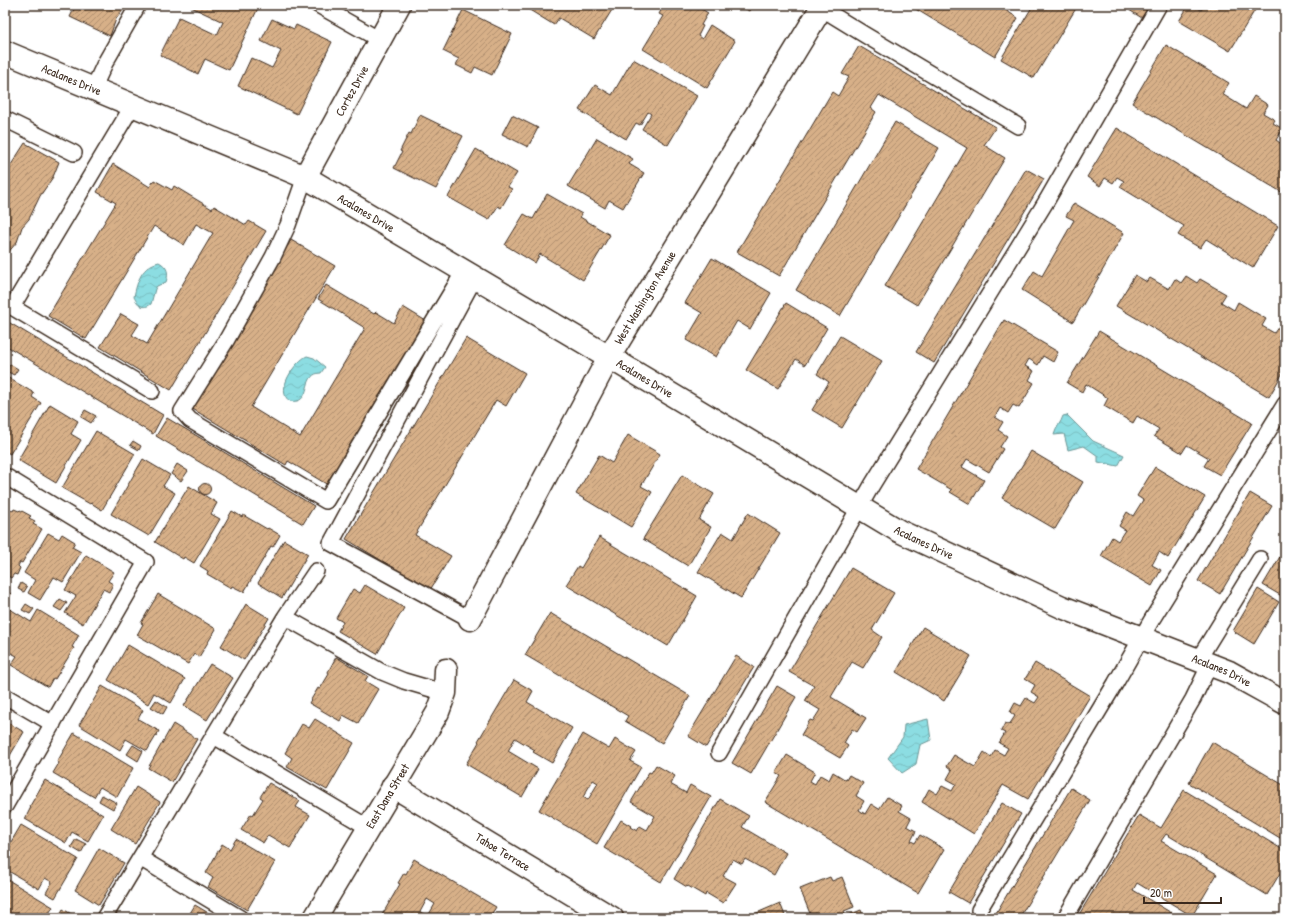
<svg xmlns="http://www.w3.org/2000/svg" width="1290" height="923" font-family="'Patrick Hand',sans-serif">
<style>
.water{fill:url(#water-waves);stroke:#6c9594}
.building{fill:url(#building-hatch);stroke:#3b2a1e;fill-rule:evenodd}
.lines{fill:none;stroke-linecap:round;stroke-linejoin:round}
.lane-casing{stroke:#3b2a1e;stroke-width:18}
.street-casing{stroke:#3b2a1e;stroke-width:25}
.lane{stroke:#fff;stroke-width:15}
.street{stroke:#fff;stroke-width:22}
.labels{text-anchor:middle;stroke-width:4;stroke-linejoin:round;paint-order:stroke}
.street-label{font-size:12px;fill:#3b2a1e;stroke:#fff}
</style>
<defs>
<pattern id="water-waves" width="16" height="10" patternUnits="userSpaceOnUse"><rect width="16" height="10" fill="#8cdde2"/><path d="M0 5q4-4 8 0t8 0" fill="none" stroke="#7abec1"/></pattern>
<pattern id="building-hatch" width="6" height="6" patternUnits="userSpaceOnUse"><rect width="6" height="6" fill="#d7b088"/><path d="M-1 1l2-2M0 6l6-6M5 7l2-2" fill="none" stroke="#b08f6f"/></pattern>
</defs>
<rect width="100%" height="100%" fill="#fff"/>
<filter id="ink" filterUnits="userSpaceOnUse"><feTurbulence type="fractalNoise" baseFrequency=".025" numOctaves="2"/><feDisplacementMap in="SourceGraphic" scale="8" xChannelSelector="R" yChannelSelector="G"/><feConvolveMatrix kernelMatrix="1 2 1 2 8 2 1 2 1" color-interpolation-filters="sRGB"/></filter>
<g filter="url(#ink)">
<!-- water -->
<path class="water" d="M 159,262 C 168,267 169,273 166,282 L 157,286 L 155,289 L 151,304 C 143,310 138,305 134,297 C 137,281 142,266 159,262 Z
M 307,356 L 314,358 L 325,367 L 321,373 C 303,373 311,398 297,401 C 292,402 288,401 286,397 C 279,385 296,361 307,356 Z
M 1067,415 L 1093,441 L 1124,455 L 1118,466 L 1098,462 L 1098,456 L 1084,446 L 1068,450 L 1064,434 L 1054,435 C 1056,427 1061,423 1063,416 Z
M 928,719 L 931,740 L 920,745 L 916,764 L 902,773 L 888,758 L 903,737 L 904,725 Z"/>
<!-- building -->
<path class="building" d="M 76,5 L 127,5 L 116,19 L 110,36 L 70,17 Z
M 190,5 L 253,5 L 258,8 L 229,70 L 205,59 L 198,74 L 160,55 L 179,17 L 217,35 L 223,22 L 189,6 Z
M 523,5 L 615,5 L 594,39 L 559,18 L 554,25 L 523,6 Z
M 664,5 L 695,5 L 708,13 L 701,25 L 703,26 L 698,36 L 702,39 L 710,25 L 735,41 L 707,88 L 643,49 L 663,16 L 659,14 Z
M 739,5 L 752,5 L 749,11 Z
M 909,5 L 997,5 L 1018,18 L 995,57 Z
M 1029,5 L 1078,5 L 1034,78 L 1001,59 L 1032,7 Z
M 1121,5 L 1149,5 L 1142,18 Z
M 1189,5 L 1193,5 L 1201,10 L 1204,5 L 1258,5 L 1230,51 L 1179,21 Z
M 463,10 L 512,34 L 492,75 L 475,67 L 472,73 L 456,65 L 459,59 L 443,51 Z
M 272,19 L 294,29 L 296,25 L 332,42 L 297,114 L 238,86 L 251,58 L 272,68 L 281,51 L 261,41 Z
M 1166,45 L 1229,83 L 1222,94 L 1246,109 L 1254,96 L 1268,105 L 1263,113 L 1275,120 L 1273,123 L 1283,129 L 1276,140 L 1283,145 L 1285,142 L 1285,191 L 1283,193 L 1132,103 Z
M 859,46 L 996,127 L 984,145 L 1005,158 L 917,305 L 885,286 L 967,148 L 879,95 L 871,108 L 876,112 L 779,276 L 737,252 L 832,92 L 838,96 L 849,77 L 842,74 Z
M 633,59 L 697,96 L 668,145 L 642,129 L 651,114 L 648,112 L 640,125 L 636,123 L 626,139 L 579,110 L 595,85 L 612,95 Z
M 420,115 L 463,136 L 436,189 L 394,168 L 402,152 L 400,151 L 409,133 L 411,134 Z
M 512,115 L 538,128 L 528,147 L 502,134 Z
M 895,122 L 939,148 L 840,316 L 796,290 Z
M 1117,128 L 1278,226 L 1253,268 L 1206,239 L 1200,248 L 1178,235 L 1184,226 L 1120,187 L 1124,181 L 1117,177 L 1113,183 L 1105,178 L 1100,186 L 1087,177 Z
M 597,138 L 633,159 L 629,164 L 644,173 L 623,208 L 609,200 L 605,208 L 568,186 Z
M 25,143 L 59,162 L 53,177 L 40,196 L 29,219 L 22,227 L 17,242 L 6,255 L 5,261 L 5,166 L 9,168 Z
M 476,149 L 517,173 L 508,187 L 512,189 L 501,208 L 498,206 L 489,220 L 448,197 Z
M 113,164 L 150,187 L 154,180 L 172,190 L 174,186 L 212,209 L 214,206 L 246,225 L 249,221 L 266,231 L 171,390 L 100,347 L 121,314 L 139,324 L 132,335 L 147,344 L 213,233 L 196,224 L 184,245 L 154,226 L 86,339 L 48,316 L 116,203 L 97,192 Z
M 1026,169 L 1044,179 L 934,363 L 916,352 Z
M 547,194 L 582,214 L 580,217 L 610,235 L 583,280 L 540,254 L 535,263 L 505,245 L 524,214 L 533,219 Z
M 1074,203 L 1124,233 L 1073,322 L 1022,290 L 1034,271 L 1042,276 L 1074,220 L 1066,216 Z
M 291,240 L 335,266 L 251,407 L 300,437 L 365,328 L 318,299 L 326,285 L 374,314 L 376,312 L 394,323 L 403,307 L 426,321 L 328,485 L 288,461 L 286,465 L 191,408 Z
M 712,258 L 771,293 L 750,329 L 737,321 L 716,357 L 686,340 L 702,313 L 685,303 Z
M 1135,275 L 1147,282 L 1150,278 L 1169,289 L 1175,279 L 1181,283 L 1186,276 L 1197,283 L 1200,279 L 1226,294 L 1221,302 L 1234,310 L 1238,302 L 1266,319 L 1262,326 L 1274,333 L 1279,326 L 1285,330 L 1285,369 L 1269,397 L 1116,306 Z
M 786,303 L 827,328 L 805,365 L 796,359 L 778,389 L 746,370 Z
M 5,320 L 163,415 L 153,434 L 5,345 Z
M 1004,320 L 1058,352 L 1053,362 L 1043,356 L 1038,365 L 1029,359 L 1025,366 L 1034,371 L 1029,380 L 1034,383 L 1019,408 L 1013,405 L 1008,413 L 1000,408 L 995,417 L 1003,422 L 998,430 L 1007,436 L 1000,447 L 1003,449 L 989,472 L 967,459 L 962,467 L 984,480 L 970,504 L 950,492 L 952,490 L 916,469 Z
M 1099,331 L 1252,423 L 1220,475 L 1204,466 L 1209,458 L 1187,445 L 1182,453 L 1154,436 L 1159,429 L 1137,416 L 1133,423 L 1104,406 L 1108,398 L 1086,384 L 1082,392 L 1067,383 Z
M 840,336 L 882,361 L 842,428 L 812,410 L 829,382 L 817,374 Z
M 466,338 L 525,373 L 506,406 L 496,400 L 415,535 L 451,556 L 430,590 L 346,539 Z
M 10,364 L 18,369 L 14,375 L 6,371 Z
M 5,376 L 34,393 L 32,397 L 41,403 L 10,454 L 5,451 Z
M 50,404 L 78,421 L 71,434 L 81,440 L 56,483 L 18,460 Z
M 85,410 L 96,416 L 91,423 L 81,417 Z
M 167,418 L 314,506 L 303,524 L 156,436 Z
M 96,431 L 135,454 L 102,510 L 91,503 L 90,504 L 62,488 Z
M 628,435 L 660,454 L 641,486 L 652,492 L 631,527 L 576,494 L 599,455 L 612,463 Z
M 133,441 L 141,446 L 139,450 L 130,445 Z
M 1031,451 L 1083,482 L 1055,529 L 1002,498 Z
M 143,459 L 170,475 L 163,486 L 175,493 L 149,536 L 111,514 Z
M 177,464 L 188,471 L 181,481 L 171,474 Z
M 1155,467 L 1205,497 L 1168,558 L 1159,552 L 1152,565 L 1161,570 L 1152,586 L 1101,556 L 1112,537 L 1118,541 L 1125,530 L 1119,526 L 1127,512 L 1133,516 L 1143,500 L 1137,496 Z
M 682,475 L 714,494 L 699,520 L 711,527 L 688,566 L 643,539 Z
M199.5 489a5.5 5.5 0 1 1 11 0a5.5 5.5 0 1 1-11 0Z
M 189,486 L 217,503 L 211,514 L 220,519 L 194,563 L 184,557 L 183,559 L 155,542 Z
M 1250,493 L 1272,506 L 1220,594 L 1198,581 Z
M 5,506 L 13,511 L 14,509 L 19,511 L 20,510 L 31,516 L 29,518 L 35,521 L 33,524 L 42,529 L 22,563 L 20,562 L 18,566 L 20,568 L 17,575 L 14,574 L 11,578 L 5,574 Z
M 232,511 L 242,517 L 243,515 L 267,529 L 268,528 L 280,535 L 273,547 L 271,546 L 244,592 L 232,586 L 231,588 L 207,574 L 208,571 L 200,566 Z
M 748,513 L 780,533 L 741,598 L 698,572 L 722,532 L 733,539 Z
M 48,533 L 59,539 L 62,534 L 75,542 L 72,547 L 81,552 L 63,582 L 54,577 L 40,600 L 28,593 L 35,580 L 24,573 Z
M 599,537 L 697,596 L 668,646 L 566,585 L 578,566 L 581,568 Z
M 284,540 L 308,554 L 282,598 L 258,583 Z
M 1284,550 L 1285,550 L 1285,598 L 1263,585 Z
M 86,555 L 114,572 L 108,581 L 113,584 L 109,592 L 103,589 L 83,624 L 65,613 L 76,596 L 65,590 Z
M 851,568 L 894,593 L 872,630 L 882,637 L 863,668 L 852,662 L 831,697 L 866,718 L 857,732 L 852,729 L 844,743 L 848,746 L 840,758 L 801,735 L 810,720 L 813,721 L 820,710 L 805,701 L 814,686 L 789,672 Z
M 21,583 L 27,587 L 24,592 L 18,589 Z
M 365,585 L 404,608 L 377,654 L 338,631 L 343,622 L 336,618 L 353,589 L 360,593 Z
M 1258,589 L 1279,602 L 1254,644 L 1233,631 Z
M 5,591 L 11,594 L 5,605 Z
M 158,594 L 216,629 L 199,657 L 194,654 L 188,664 L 137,635 L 143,624 L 141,623 Z
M 60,599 L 67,603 L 61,611 L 54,607 Z
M 26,604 L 34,609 L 30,614 L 22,610 Z
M 246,604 L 269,618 L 244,660 L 221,646 Z
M 10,609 L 31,622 L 38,610 L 79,635 L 72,647 L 74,648 L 55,679 L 53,678 L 48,687 L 11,665 L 17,656 L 5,650 L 5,617 Z
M 550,613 L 690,696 L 662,743 L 625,721 L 628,716 L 525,655 Z
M 923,627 L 971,656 L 944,701 L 896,672 Z
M 128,645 L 185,679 L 171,703 L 154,693 L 148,704 L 108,680 Z
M 736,656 L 754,667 L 706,747 L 688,736 Z
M 336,657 L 368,676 L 365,681 L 378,689 L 358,723 L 343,715 L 340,721 L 309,703 L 318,688 L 320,689 L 329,674 L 328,672 Z
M 1035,663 L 1090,696 L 1028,799 L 1003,785 L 974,834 L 922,802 L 929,789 L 937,794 L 942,786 L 952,791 L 956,784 L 947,779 L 952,770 L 947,766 L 954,755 L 975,767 L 984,752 L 991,757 L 995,750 L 1004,755 L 1008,748 L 999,743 L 1005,733 L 1001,731 L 1005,723 L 1009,725 L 1015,716 L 1010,712 L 1015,703 L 1021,706 L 1026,698 L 1035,703 L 1039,697 L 1031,692 L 1035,685 L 1025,679 Z
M 210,664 L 233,678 L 207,720 L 184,706 Z
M 514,680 L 533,691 L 527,702 L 572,728 L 552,763 L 533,752 L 535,750 L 515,738 L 508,751 L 538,769 L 522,797 L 466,764 L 479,742 L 478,741 Z
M 102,686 L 143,710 L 138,719 L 159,731 L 147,751 L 126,739 L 120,750 L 79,725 Z
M 777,686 L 796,697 L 751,774 L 732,763 Z
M 156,700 L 167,707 L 163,714 L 151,707 Z
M 315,719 L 354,743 L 327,790 L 287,767 L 292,758 L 285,753 L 302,724 L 309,728 Z
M 5,721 L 24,732 L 5,764 Z
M 173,724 L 197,739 L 172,782 L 148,768 Z
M 74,733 L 133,768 L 117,797 L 100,787 L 94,797 L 53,773 L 59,763 L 57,762 Z
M 583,734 L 609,749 L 615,739 L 636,752 L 630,761 L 641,767 L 597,844 L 539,810 ZM 593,780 L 598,783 L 588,800 L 583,797 Z
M 1212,742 L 1285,786 L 1285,841 L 1189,783 Z
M 133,745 L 143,751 L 138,761 L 127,754 Z
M 787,755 L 815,772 L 810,781 L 815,784 L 820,775 L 829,780 L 833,772 L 846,780 L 849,775 L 863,783 L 856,796 L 864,801 L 859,810 L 865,814 L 871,804 L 879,809 L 887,797 L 902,806 L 899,811 L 911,818 L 907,826 L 916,831 L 911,841 L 915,843 L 920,835 L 944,849 L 918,893 L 765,802 L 781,776 L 776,773 Z
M 656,765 L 675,776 L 670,784 L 686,793 L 690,785 L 711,797 L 661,882 L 604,848 L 621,820 L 631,826 L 630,827 L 637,831 L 640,826 L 647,830 L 655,816 L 631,802 L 649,772 L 651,773 Z
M 45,780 L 103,815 L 88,841 L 72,832 L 66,843 L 25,819 L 31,807 L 30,806 Z
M 269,783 L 300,801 L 296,807 L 310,815 L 290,848 L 268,835 L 263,843 L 241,830 L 251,814 L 253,815 L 263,799 L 260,797 Z
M 136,787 L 160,802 L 135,844 L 111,829 Z
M 1071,788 L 1090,800 L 1019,918 L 993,918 Z
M 1184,790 L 1285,851 L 1285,865 L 1267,895 L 1166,834 L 1161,841 L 1217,874 L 1192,916 L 1137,883 L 1133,890 L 1180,918 L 1077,918 L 1139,815 L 1161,828 Z
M 102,795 L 117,803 L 113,809 L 99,801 Z
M 720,799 L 749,816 L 742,827 L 786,853 L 774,875 L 745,859 L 742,864 L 733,859 L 723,876 L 736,883 L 723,903 L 706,893 L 705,896 L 688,886 L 687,887 L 674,879 Z
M 1002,803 L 1021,814 L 968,903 L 949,892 Z
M 21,825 L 78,859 L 55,898 L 46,893 L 52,882 L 45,878 L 39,889 L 5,869 L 5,852 Z
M 76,839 L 86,844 L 81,853 L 71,847 Z
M 236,839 L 275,862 L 247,910 L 208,887 L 213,878 L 206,873 L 222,844 L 230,849 Z
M 99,848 L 124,863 L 99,905 L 75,890 Z
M 414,859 L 496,907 L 489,918 L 388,918 L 382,915 L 400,884 L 398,883 L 404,873 L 406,874 ZM 427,899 L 435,904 L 428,916 L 420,912 Z
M 830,877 L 832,881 L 842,877 L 854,907 L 844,911 L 846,916 L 861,910 L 864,918 L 805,918 L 811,916 L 800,889 Z
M 5,878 L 53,907 L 46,918 L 5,918 Z
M 780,903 L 786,918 L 793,915 L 795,918 L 753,918 L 752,915 Z
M 195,905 L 217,918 L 187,918 Z
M 63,909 L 78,918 L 58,918 Z"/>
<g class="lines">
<!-- lane casing -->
<g class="lane-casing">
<path id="lane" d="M 318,5 L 380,40
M 821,8 L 865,35 L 1018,126
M 93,89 L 105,63 L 138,5
M 133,105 L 12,307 L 152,391
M 5,119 L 74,153
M 305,177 L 288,225 L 273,257 L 226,341 L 182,411 L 190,420 L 326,501 L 464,271
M 5,476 L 146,562 L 5,806
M 285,617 L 382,672 L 404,681 L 445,693
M 470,619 L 331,543 L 475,277
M 1198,660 L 1260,559
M 5,696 L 53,724
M 214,736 L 369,828
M 719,753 L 872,485 L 1047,200 L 1159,5
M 140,858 L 240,918
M 979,910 L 1115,684 L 1151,621 L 1285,404
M 104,918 L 285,617 L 316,571
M 1065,918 L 1193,699 L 1210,664"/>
</g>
<!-- street casing -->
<g class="street-casing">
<g id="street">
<path id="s1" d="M 5,52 L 305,177 L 609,357 L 899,531 L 1062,607 L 1229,672 L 1285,703"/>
<path id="s2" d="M 305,177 L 399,5"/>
<path id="s3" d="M 470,619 L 609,357 L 823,5"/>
<path id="s4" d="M 393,786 L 612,918"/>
<path id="s5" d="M 315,918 L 438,712 L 445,693 L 446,670"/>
</g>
</g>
<!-- lane -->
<use href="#lane" class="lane"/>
<!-- street -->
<use href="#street" class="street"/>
</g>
</g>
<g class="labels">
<!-- street labels -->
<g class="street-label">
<text dy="4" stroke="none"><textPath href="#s1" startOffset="72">Acalanes Drive</textPath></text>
<text dy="4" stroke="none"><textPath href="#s2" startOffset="98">Cortez Drive</textPath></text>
<text dy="4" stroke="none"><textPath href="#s1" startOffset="396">Acalanes Drive</textPath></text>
<text dy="4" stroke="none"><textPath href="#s3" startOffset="366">West Washington Avenue</textPath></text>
<text dy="4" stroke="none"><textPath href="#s1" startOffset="720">Acalanes Drive</textPath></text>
<text dy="4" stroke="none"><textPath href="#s1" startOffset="1044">Acalanes Drive</textPath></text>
<text dy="4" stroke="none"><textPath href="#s1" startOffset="1368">Acalanes Drive</textPath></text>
<text dy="4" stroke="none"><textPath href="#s5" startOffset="142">East Dana Street</textPath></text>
<text dy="4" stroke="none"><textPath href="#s4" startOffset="128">Tahoe Terrace</textPath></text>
</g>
</g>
<!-- margin -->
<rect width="1290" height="923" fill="none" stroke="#fff" stroke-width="20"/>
<rect x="10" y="10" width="1270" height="903" fill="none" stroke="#3b2a1e" stroke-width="1.5" filter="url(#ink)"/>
<!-- scale -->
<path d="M1144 897v6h77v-6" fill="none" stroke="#3b2a1e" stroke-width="2"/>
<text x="1150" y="897" font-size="12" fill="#3b2a1e" stroke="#ffffff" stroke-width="3" paint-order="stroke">20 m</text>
</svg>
